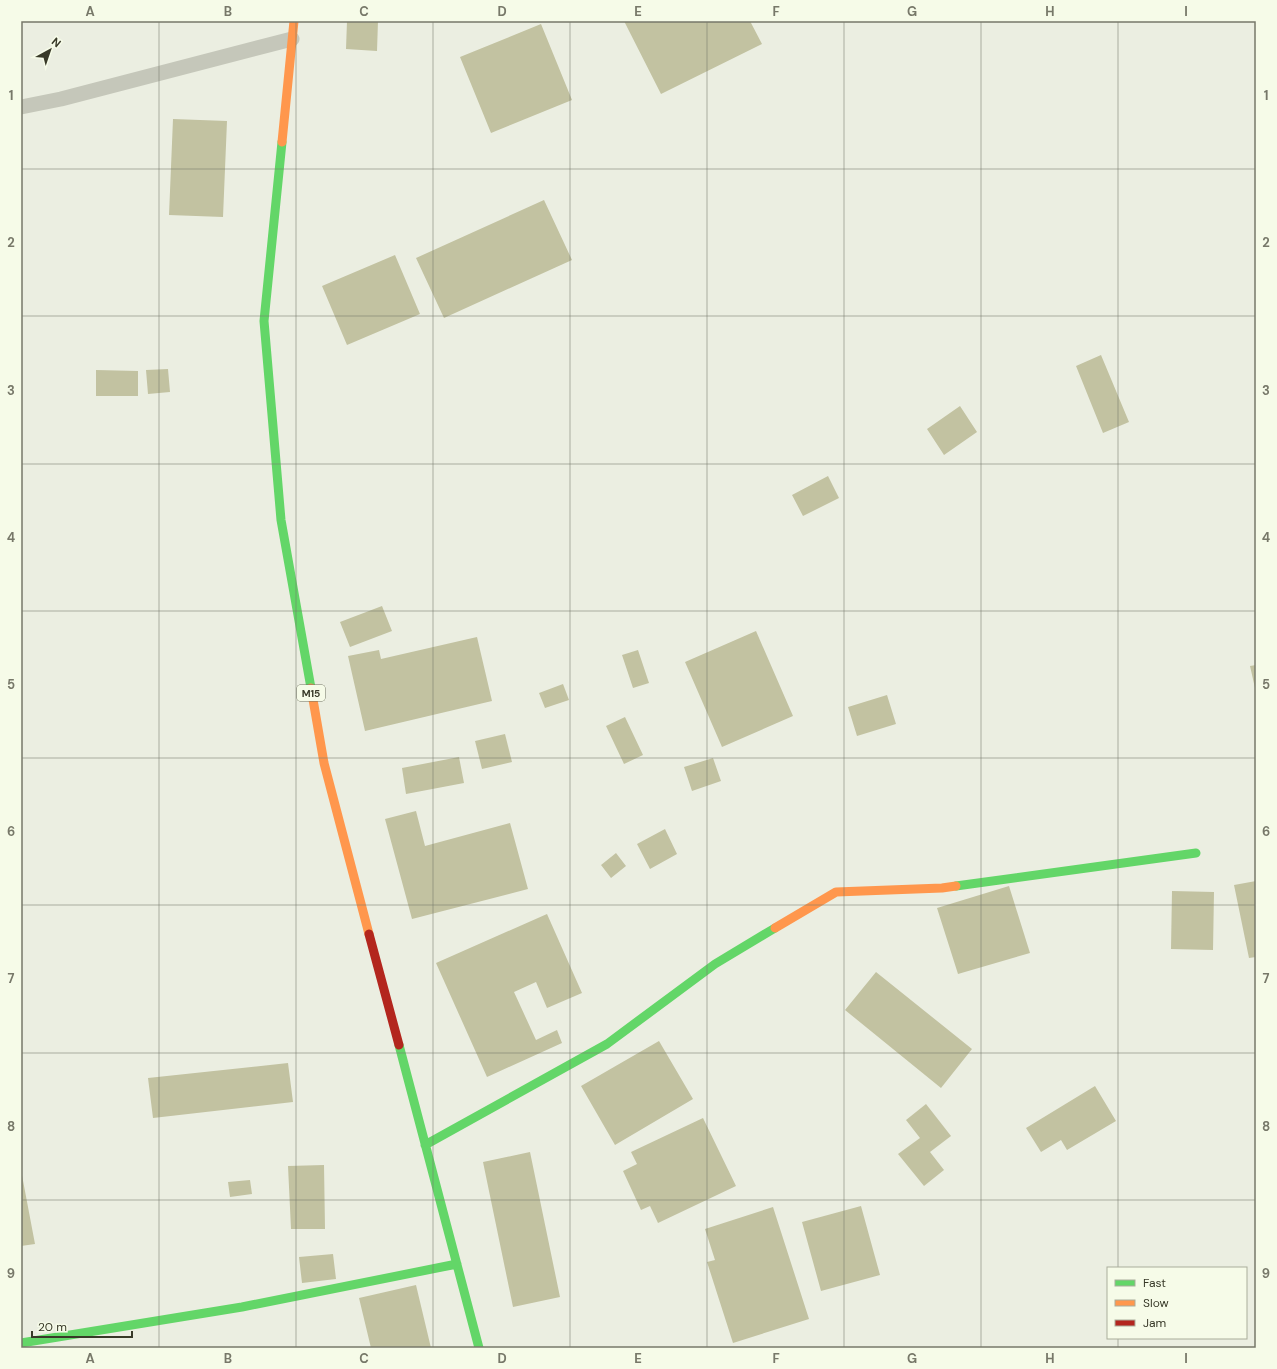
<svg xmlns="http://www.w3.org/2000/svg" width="1277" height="1369" font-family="'DM Sans',sans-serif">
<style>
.building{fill:#c2c2a1}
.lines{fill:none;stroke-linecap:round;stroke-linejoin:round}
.lane{stroke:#c5c7ba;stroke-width:15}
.fast{stroke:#63d668;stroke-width:9}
.slow{stroke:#ff974d;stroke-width:9}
.jam{stroke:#b3261e;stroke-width:9}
.grid{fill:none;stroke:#777869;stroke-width:1;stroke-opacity:0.55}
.labels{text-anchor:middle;stroke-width:4;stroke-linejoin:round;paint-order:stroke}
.shield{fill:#f6fbe8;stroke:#717362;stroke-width:1}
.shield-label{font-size:10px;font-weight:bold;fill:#383928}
.neatline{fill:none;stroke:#777869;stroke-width:1.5}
.grid-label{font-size:13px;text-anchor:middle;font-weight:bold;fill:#777869}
</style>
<rect width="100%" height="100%" fill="#ebeee1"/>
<!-- building -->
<path class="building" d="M 347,21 L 378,21 L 377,51 L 346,49 Z
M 624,21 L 750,21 L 762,44 L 661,94 Z
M 541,24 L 572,100 L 491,133 L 460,57 Z
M 173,119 L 227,121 L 223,217 L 169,215 Z
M 544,200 L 572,260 L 444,318 L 416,258 Z
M 395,255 L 420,314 L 347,345 L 322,286 Z
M 1101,355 L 1129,422 L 1103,433 L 1076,366 Z
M 168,369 L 170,392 L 148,394 L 146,370 Z
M 96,370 L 138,371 L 138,396 L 96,396 Z
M 960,406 L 977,432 L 944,455 L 927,429 Z
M 828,476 L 839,498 L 803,516 L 792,495 Z
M 382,606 L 392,631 L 350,647 L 340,622 Z
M 756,631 L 793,716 L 722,747 L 685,662 Z
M 477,637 L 492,701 L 365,731 L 348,656 L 379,650 L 381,659 Z
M 638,650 L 649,683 L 633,688 L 622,655 Z
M 1256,665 L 1256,688 L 1255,688 L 1250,666 Z
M 563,684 L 569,700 L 545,708 L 539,693 Z
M 887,695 L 896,724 L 857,736 L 848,707 Z
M 625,717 L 643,755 L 624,764 L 606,726 Z
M 505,734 L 512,762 L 482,769 L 475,741 Z
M 459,757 L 464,783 L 406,794 L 402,768 Z
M 713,758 L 721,781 L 692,791 L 684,767 Z
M 416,811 L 425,846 L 510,823 L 528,889 L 412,919 L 385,819 Z
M 665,829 L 677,854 L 650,869 L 637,844 Z
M 616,853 L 626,866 L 611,878 L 601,865 Z
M 1256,881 L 1256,957 L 1249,958 L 1234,885 Z
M 1009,886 L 1030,953 L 958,974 L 937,908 Z
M 1172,891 L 1214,892 L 1213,950 L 1171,949 Z
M 547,914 L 582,993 L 547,1008 L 536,982 L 514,992 L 536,1040 L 557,1030 L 562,1043 L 487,1077 L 436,963 Z
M 876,972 L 972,1049 L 941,1088 L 845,1010 Z
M 659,1041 L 693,1099 L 615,1145 L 581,1086 Z
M 288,1063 L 293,1102 L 153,1118 L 148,1078 Z
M 1095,1086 L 1116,1121 L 1067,1150 L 1061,1140 L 1041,1152 L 1026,1128 Z
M 926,1104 L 951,1136 L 930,1152 L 944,1170 L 924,1186 L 898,1154 L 920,1138 L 906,1120 Z
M 703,1118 L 736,1186 L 658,1223 L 650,1206 L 641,1210 L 623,1171 L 637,1164 L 631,1152 Z
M 530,1152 L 560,1297 L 513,1307 L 483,1162 Z
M 324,1165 L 325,1229 L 291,1229 L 288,1166 Z
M 21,1170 L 35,1244 L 21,1246 Z
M 250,1180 L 252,1194 L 230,1197 L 228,1182 Z
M 861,1206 L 880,1275 L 821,1291 L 802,1222 Z
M 773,1207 L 809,1319 L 733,1343 L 707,1262 L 715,1260 L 705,1229 Z
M 333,1254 L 336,1279 L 302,1283 L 299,1257 Z
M 416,1285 L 431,1348 L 371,1348 L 359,1298 Z"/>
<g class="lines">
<!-- lane -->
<path class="lane" d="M 21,107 L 61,99 L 292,39"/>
<!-- fast -->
<path class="fast" d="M 282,142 L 264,321 L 281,520 L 311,688
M 956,886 L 1196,853
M 399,1045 L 479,1348
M 425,1145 L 607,1044 L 715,964 L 775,928
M 21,1343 L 242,1307 L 457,1264"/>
<!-- slow -->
<path class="slow" d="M 282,142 L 294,21
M 311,688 L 324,763 L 369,934
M 775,928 L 836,892 L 942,888 L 956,886"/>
<!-- jam -->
<path class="jam" d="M 369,934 L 399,1045"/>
</g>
<!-- grid -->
<path class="grid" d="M 159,21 L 159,1348M 296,21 L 296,1348M 433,21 L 433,1348M 570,21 L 570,1348M 707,21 L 707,1348M 844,21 L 844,1348M 981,21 L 981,1348M 1118,21 L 1118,1268M 21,169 L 1256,169M 21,316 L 1256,316M 21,464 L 1256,464M 21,611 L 1256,611M 21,758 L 1256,758M 21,905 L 1256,905M 21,1053 L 1256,1053M 21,1200 L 1256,1200M 1118,1338 L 1118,1348"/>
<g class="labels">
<!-- shield labels -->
<rect class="shield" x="297" y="685" width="28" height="16" rx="3"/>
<g class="shield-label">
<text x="311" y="697">M15</text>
</g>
</g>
<!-- border -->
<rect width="1277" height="1369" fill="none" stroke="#f6fbe8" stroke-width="44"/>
<!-- legend -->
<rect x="1107" y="1267" width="140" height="72" fill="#f6fbe8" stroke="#aaad9b"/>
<rect x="1115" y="1280" width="20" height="6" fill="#63d668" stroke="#aaad9b"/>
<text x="1143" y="1287" font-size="12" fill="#383928">Fast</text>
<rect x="1115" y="1300" width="20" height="6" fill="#ff974d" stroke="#aaad9b"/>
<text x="1143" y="1307" font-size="12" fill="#383928">Slow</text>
<rect x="1115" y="1320" width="20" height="6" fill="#b3261e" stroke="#aaad9b"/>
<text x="1143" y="1327" font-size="12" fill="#383928">Jam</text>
<!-- north arrow -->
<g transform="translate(50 50) rotate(40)" stroke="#f6fbe8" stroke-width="3" paint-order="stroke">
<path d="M0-3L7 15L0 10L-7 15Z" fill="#383928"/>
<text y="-6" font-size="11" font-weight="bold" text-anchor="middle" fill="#383928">N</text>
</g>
<!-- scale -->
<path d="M32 1331v6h100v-6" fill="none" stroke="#383928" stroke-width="2"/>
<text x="38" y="1331" font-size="12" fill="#383928" stroke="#f6fbe8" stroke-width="3" paint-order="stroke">20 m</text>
<rect x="22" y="22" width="1233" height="1325" class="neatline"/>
<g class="grid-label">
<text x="90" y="16">A</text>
<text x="228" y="16">B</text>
<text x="364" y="16">C</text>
<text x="502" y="16">D</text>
<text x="638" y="16">E</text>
<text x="776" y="16">F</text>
<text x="912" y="16">G</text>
<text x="1050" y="16">H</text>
<text x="1186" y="16">I</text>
<text x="11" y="100">1</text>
<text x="1266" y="100">1</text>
<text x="11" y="247">2</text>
<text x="1266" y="247">2</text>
<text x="11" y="395">3</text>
<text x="1266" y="395">3</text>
<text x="11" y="542">4</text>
<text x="1266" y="542">4</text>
<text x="11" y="689">5</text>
<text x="1266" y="689">5</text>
<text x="11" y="836">6</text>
<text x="1266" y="836">6</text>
<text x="11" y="983">7</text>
<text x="1266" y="983">7</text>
<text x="11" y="1131">8</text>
<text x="1266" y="1131">8</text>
<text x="11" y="1278">9</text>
<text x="1266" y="1278">9</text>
<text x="90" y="1363">A</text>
<text x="228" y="1363">B</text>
<text x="364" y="1363">C</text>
<text x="502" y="1363">D</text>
<text x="638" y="1363">E</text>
<text x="776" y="1363">F</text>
<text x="912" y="1363">G</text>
<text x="1050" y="1363">H</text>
<text x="1186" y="1363">I</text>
</g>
</svg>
